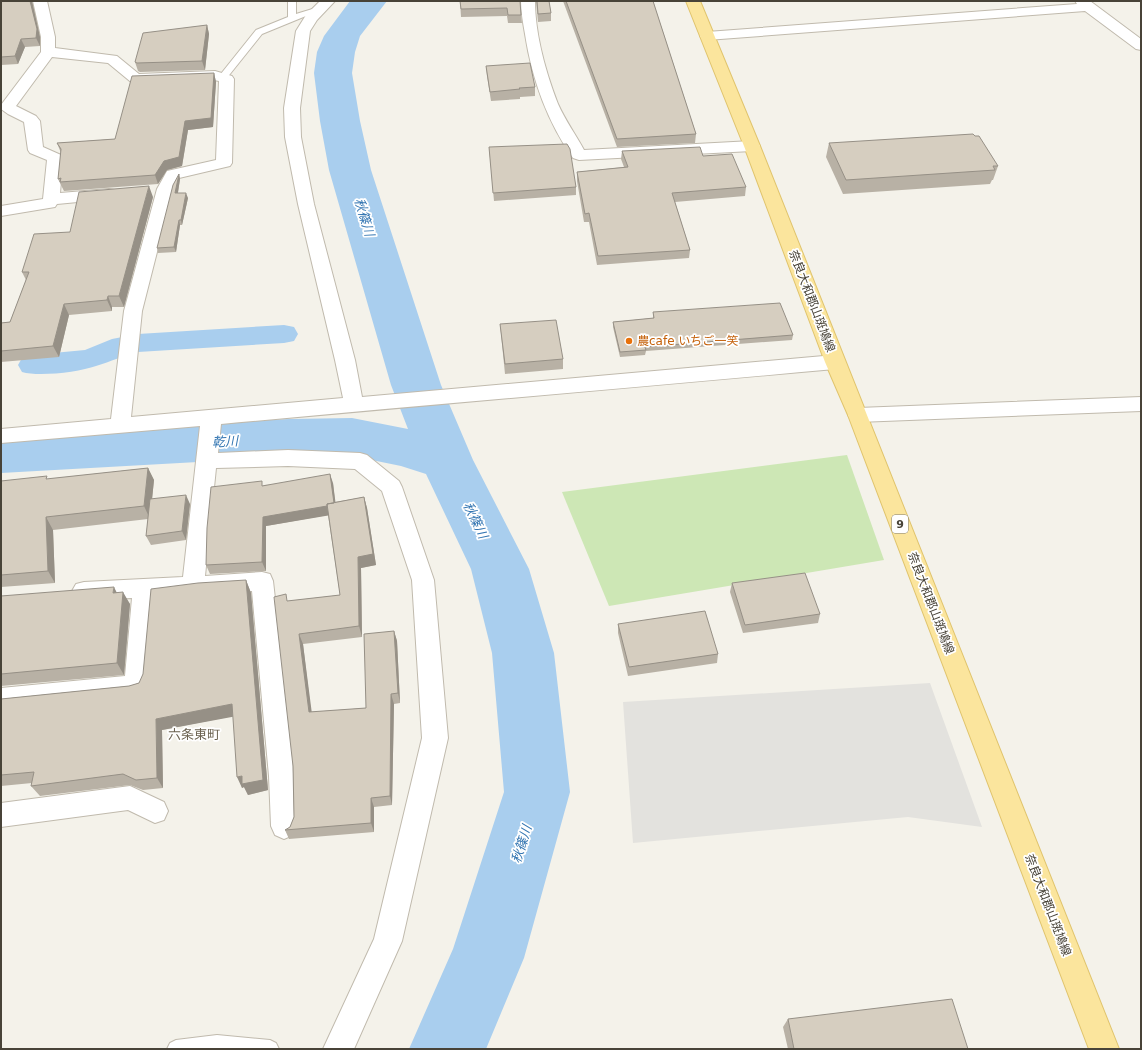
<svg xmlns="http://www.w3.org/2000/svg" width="1142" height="1050" font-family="'DejaVu Sans','Noto Sans JP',sans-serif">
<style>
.green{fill:#cde7b5}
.parking{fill:#e3e2de}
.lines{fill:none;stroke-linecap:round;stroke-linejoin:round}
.canal{fill:#a9ceee;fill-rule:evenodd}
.river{fill:#a9ceee;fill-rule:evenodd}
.lane-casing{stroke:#c0baad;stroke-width:2}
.street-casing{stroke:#c0baad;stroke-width:2}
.primary-casing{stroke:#e0c46d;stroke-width:2}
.lane{fill:#fff;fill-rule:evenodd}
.street{fill:#fff;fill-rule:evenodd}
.primary{fill:#fbe59d;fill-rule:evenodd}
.wall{fill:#b8b1a5}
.shaded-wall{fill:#969086}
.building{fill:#d6cec0;stroke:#969086}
.food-dot{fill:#e8710a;stroke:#fff;stroke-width:1.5}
.labels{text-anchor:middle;stroke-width:3.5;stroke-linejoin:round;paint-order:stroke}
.shield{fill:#fff;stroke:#7f7b74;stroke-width:1}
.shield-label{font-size:11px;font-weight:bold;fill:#484338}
.street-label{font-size:12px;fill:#484338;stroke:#fff}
.food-label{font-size:12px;fill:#c56008;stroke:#fff;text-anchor:start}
.water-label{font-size:13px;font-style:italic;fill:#3476b2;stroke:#fff}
.neighbourhood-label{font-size:13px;fill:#6b6250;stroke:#fff}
</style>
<rect width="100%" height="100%" fill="#f4f2ea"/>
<!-- green -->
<path class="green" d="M 847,455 L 884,560 L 609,606 L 562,492 Z"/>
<!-- parking -->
<path class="parking" d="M 930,683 L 982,827 L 908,817 L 633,843 L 623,702 Z"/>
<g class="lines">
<!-- canal -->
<path class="canal" d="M 284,325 L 294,327 L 298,334 L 294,341 L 284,343 L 138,352 C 123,355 111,362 96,366 C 79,372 39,377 22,372 L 18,365 L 22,358 L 32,355 L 85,350 L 112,339 L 138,334 Z"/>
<!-- river -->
<path class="river" d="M 350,1 L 387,1 L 360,36 L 355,52 L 352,73 L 360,121 L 371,170 L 441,385 L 473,460 L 529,569 L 554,653 L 570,792 L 524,958 L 486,1049 L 409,1049 L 453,949 L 504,792 L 492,653 L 471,569 L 426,474 L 401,466 L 352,456 L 289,457 L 1,473 L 1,433 L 289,419 L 352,418 L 408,429 L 391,385 L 329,170 L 320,121 L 314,73 L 317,52 L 324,36 Z"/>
<!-- lane casing -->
<g class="lane-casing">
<path id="lane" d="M 288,1 L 296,1 L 296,14 L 319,7 L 323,9 L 262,34 L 226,79 L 220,79 L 219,77 L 220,75 L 256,30 L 288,17 Z
M 217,1035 L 270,1040 L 276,1043 L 279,1049 L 167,1049 L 170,1043 L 176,1040 Z"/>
</g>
<!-- street casing -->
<g class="street-casing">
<path id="street" d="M 33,1 L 47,1 L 55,37 L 55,48 L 117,56 L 139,74 L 215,71 L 232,76 L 234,79 L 232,163 L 230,166 L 179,178 L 173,189 L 142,311 L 131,417 L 343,398 L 335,360 L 298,204 L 285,137 L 284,108 L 296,31 L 306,15 L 320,1 L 335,1 L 317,20 L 310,31 L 300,108 L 301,137 L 314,204 L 355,360 L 362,397 L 835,355 L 842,357 L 845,362 L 842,367 L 835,369 C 630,388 425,405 221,424 L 218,453 L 288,450 L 360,453 L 367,455 L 399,481 L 402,487 L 434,580 L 448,738 L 402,941 L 354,1049 L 323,1049 L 374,939 L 422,738 L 412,580 L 382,491 L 355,469 L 288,466 L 216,468 L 205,576 L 262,572 L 270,574 L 273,581 L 295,776 L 297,826 L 293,835 L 284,839 L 275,835 L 271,826 L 269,776 L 252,591 L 156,597 L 148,685 L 145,693 L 136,696 L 1,710 L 1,688 L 125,676 L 132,598 L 84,600 L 76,598 L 72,591 L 76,584 L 84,582 L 183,577 L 200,426 L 1,443 L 1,429 L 111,419 L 124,311 L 157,189 L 167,171 L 216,160 L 219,81 L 214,80 L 136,83 L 131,82 L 108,63 L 52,57 L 16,106 L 36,116 L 40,121 L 43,147 L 61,155 L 63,158 L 60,193 L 109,189 L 115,190 L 117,194 L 115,198 L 109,199 L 57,204 L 55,207 L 1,216 L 1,206 L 43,199 L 47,160 L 30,153 L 28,150 L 24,122 L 8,114 L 1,109 L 1,105 L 41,52 L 41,37 Z
M 521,1 L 535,1 C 535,34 546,73 558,104 C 565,120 576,135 584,150 L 752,141 L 758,143 L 760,146 L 758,149 L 752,151 L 579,160 L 573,158 C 547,121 532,79 525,34 C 523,23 521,12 521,1 Z
M 1075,1 L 1090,1 L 1141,39 L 1141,50 L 1136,49 L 1085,11 L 707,40 L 702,39 L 700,36 L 702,33 L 707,32 L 1077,4 Z
M 1141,397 L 1141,411 L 858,422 L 851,420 L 848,415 L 851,410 L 858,408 Z
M 130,786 L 164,802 L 168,811 L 164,820 L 155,823 L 128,810 L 1,827 L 1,803 Z"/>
</g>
<!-- primary casing -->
<g class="primary-casing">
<path id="primary" d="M 686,1 L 700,1 L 760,146 L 1119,1049 L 1089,1049 L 848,415 L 825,362 L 744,146 Z"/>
</g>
<!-- lane -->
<use href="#lane" class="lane"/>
<!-- street -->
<use href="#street" class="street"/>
<!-- primary -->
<use href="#primary" class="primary"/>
</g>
<!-- wall -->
<path class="wall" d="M 1,1 L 32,1 L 40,37 L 40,46 L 25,47 L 18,64 L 1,65 Z
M 460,1 L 521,1 L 520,4 L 522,23 L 508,23 L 507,16 L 461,17 Z
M 536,1 L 549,1 L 551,13 L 551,21 L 538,22 Z
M 563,1 L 653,1 L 696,134 L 695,143 L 617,147 Z
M 207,25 L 209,34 L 205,70 L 140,72 L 138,71 L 135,62 Z
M 486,66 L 535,87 L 535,96 L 520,97 L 520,99 L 491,101 L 487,76 Z
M 214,73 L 216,82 L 213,127 L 188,130 L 182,166 L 167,170 L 158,184 L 64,191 L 58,179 L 61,153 L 57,143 L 115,139 Z
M 829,143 L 998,166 L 993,180 L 992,180 L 990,184 L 843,194 L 826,157 Z
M 489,147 L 576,187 L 576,195 L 494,201 Z
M 622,151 L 703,156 L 746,187 L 745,196 L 675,202 L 690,250 L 689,258 L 597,265 L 589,222 L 584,222 L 577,181 L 577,172 L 624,167 L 621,159 Z
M 179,174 L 180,179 L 178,193 L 188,198 L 182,225 L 180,225 L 176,252 L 158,253 L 157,248 Z
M 153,197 L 124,307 L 112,307 L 112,311 L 69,315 L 59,357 L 1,362 L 1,323 L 10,322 L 26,280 L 22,272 L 70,232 Z
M 653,312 L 793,335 L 792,340 L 646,351 L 645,355 L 620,357 L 613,327 L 613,322 L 653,318 Z
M 500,324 L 563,359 L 563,369 L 505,374 Z
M 148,468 L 154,480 L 152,499 L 190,504 L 186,540 L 151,545 L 146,536 L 148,519 L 53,530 L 55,583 L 1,587 L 1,481 L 48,479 Z
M 333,483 L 335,502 L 364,497 L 367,508 L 376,565 L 361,568 L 362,637 L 303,644 L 311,712 L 366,708 L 394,631 L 397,641 L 400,703 L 394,704 L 392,805 L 374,807 L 374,832 L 289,839 L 285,830 L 290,827 L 294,817 L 289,601 L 340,595 L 328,515 L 266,526 L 266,571 L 210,574 L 206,565 L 264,485 Z
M 246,580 L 251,593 L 268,790 L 248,795 L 244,787 L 242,788 L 233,716 L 162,730 L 163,788 L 143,790 L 130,785 L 40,796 L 31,786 L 32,783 L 1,786 L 1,699 L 129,686 L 139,683 Z
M 732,583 L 820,614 L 818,623 L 743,633 L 730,592 Z
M 117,593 L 130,604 L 124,675 L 1,686 L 1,596 Z
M 618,624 L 718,654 L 717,663 L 628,676 L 618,633 Z
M 788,1019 L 968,1049 L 788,1049 L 783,1027 Z"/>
<!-- shaded-wall -->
<path class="shaded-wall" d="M 30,1 L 32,1 L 40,37 L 40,46 L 36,38 Z
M 207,25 L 209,34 L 205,70 L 202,61 Z
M 21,39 L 25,47 L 18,64 L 15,56 Z
M 214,73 L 216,82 L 213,127 L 188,130 L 182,166 L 167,170 L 158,184 L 155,175 L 185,121 Z
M 179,174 L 180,179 L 177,198 L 175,193 Z
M 149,186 L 153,197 L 124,307 L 119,296 Z
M 186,193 L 188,198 L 182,225 L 181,220 Z
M 179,220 L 180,225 L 176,252 L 174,247 Z
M 108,296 L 112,307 L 112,311 L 107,300 Z
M 64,304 L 69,315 L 59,357 L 53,346 Z
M 148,468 L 154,480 L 150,519 L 144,506 Z
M 330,474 L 333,483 L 337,514 L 266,526 L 266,571 L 262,562 L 263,517 Z
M 186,495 L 190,504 L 186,540 L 182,531 Z
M 364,497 L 367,508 L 376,565 L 361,568 L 362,637 L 359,626 L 358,557 Z
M 46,517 L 53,530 L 55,583 L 48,571 Z
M 246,580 L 251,593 L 268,790 L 248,795 L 244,787 L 242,788 L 237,777 L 242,776 Z
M 114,587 L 120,599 L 113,593 Z
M 123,592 L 130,604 L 124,675 L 117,663 Z
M 394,631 L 397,641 L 400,703 L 398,693 Z
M 299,634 L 303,644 L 313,722 L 309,712 Z
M 391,694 L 394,704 L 392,805 L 390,796 Z
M 232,704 L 237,716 L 162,730 L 163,788 L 157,778 L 156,719 Z
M 371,798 L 374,807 L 374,832 L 371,823 Z"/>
<!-- building -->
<path class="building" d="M 1,1 L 30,1 L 37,29 L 36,38 L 21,39 L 15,56 L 1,57 Z
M 460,1 L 520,1 L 521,15 L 508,15 L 507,8 L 461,9 Z
M 537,1 L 549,1 L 551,13 L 538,14 Z
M 566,1 L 653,1 L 696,134 L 617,139 Z
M 207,25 L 202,61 L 137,63 L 135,62 L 143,33 Z
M 530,63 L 535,87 L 519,88 L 520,89 L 490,92 L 486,66 Z
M 214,73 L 211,118 L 185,121 L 179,157 L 164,161 L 155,175 L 60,182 L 61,178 L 58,179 L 61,149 L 57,143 L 115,139 L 132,76 Z
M 973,134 L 975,136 L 979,136 L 998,166 L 993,166 L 995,170 L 846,180 L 829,143 Z
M 567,144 L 570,149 L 576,187 L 493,193 L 489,147 Z
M 700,147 L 703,156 L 732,154 L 746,187 L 672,193 L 690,250 L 598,256 L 589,213 L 585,214 L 577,172 L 628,167 L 622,151 Z
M 179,174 L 175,193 L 186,193 L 181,220 L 179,220 L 174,247 L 157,248 L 173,185 Z
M 149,186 L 119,296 L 108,296 L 107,300 L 64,304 L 53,346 L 1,351 L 1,323 L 10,322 L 29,272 L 22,272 L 34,234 L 70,232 L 79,192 Z
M 780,303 L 793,335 L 645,347 L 646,350 L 620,352 L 613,322 L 654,318 L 653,312 Z
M 556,320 L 563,359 L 505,364 L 500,324 Z
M 148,468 L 144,506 L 46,517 L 48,571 L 1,575 L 1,481 L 47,476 L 46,479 Z
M 330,474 L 334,503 L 327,504 L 327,506 L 263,517 L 262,562 L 206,565 L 207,528 L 211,487 L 262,481 L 262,486 Z
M 186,495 L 182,531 L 146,536 L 150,499 Z
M 364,497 L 373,554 L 358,557 L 359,626 L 299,634 L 309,712 L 366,708 L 364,634 L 394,631 L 398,693 L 391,694 L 390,796 L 371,798 L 371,823 L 285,830 L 290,827 L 294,817 L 293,766 L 274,597 L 286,594 L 287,601 L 340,595 L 327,504 Z
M 805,573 L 820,614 L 745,625 L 732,583 Z
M 246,580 L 263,780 L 242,784 L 242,776 L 237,777 L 232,704 L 156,719 L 157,778 L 136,780 L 123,774 L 31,786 L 34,772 L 1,775 L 1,699 L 129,686 L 139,683 L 143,674 L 151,589 L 198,583 Z
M 114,587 L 113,593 L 123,592 L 117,663 L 1,674 L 1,596 Z
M 705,611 L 718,654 L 629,667 L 618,624 Z
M 952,999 L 968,1049 L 794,1049 L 788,1019 Z"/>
<!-- markers -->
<circle class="food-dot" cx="629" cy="341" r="4"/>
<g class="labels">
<!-- shield labels -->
<rect class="shield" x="892" y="515" width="16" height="18" rx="3"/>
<g class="shield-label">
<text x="900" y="528">9</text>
</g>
<!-- street labels -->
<g class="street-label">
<text transform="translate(812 301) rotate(69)" y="4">奈良大和郡山斑鳩線</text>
<text transform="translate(931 603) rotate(69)" y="4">奈良大和郡山斑鳩線</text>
<text transform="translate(1048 905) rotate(69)" y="4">奈良大和郡山斑鳩線</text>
</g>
<!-- food labels -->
<g class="food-label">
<text x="637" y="345">農cafe いちご一笑</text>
</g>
<!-- water labels -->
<g class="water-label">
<text transform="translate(365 217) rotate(73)" y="5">秋篠川</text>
<text transform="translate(225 441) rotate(-3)" y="5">乾川</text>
<text transform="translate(476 520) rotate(64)" y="5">秋篠川</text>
<text transform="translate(521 844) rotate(-73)" y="5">秋篠川</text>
</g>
<!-- neighbourhood labels -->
<g class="neighbourhood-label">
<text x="194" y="739">六条東町</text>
</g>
</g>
<!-- border -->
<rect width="1142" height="1050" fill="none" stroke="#484338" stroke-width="4"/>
</svg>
